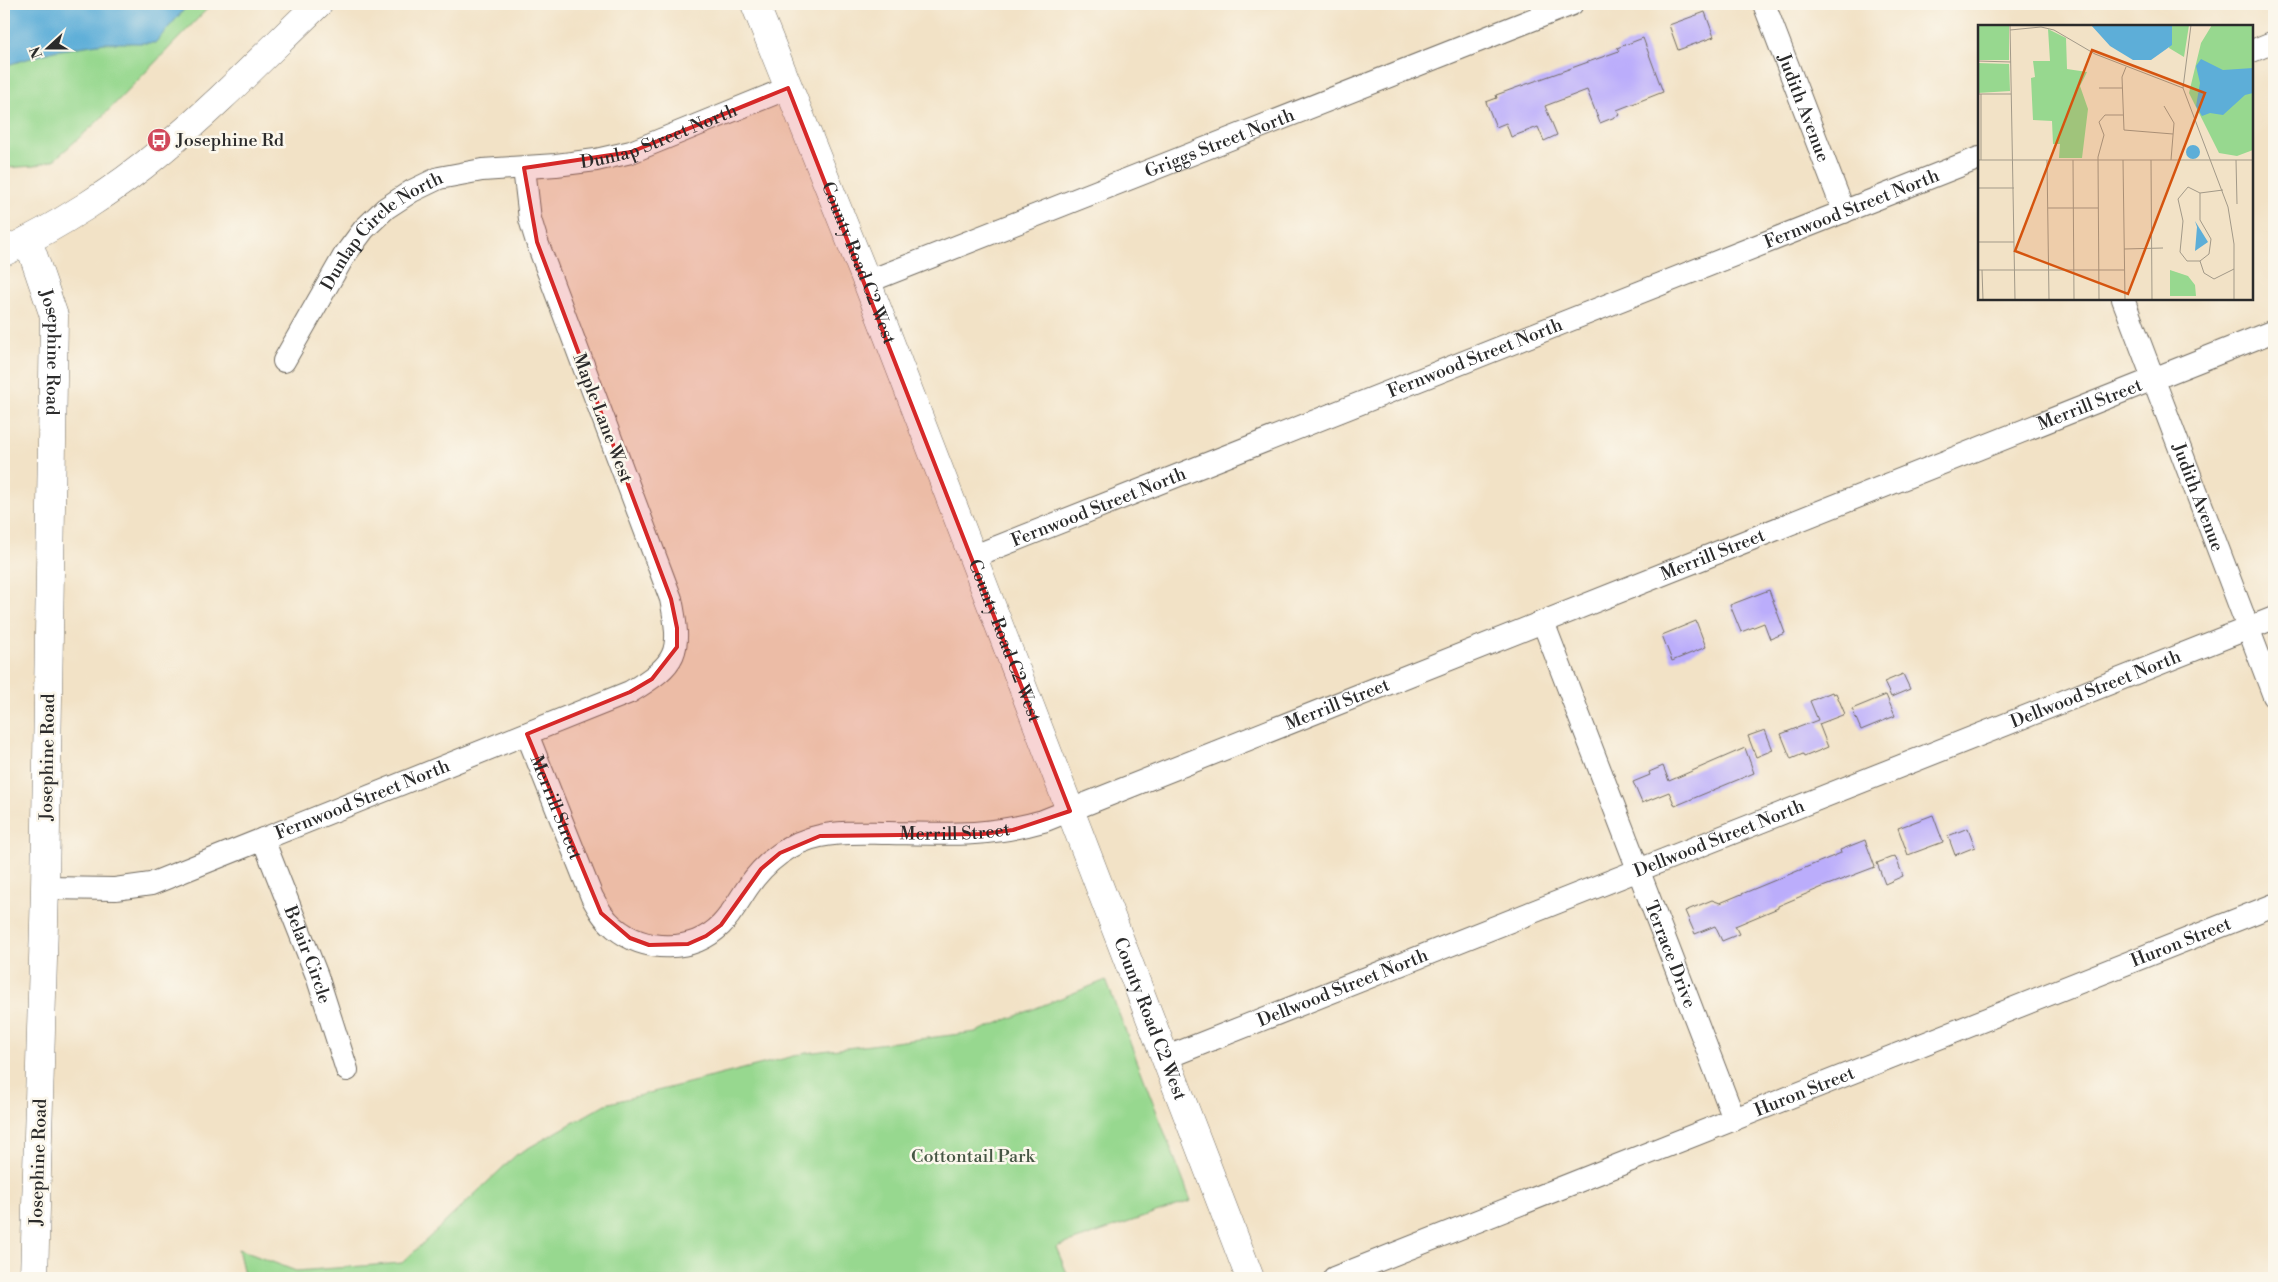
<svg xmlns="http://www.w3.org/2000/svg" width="2278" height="1282" font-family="'Libre Bodoni',serif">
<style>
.green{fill:#97d88f;stroke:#61825d}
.water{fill:#5daed8;stroke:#446c82}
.building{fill:#bbadfb}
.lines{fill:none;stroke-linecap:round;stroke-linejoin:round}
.minor-casing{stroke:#716b61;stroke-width:24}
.tertiary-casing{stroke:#716b61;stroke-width:29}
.secondary-casing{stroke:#716b61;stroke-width:29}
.minor{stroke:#fff;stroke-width:22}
.tertiary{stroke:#fff;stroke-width:28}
.secondary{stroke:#fff;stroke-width:28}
.marked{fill:#d62828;fill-opacity:0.2;stroke:#d62828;stroke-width:4;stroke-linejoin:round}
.labels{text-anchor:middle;stroke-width:5;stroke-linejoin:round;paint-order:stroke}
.street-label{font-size:18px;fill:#2b2b2b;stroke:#fbf7ec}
.poi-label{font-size:18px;fill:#2b2b2b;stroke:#fbf7ec;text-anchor:start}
.park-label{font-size:18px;fill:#465644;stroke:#fbf7ec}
.inset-road{fill:none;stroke:#a29988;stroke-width:1}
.view{fill:#d5540f;fill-opacity:0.15;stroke:#d5540f;stroke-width:2.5}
.inset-edge{fill:none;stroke:#2b2b2b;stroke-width:2.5}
</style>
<rect width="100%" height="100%" fill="#fbf7ec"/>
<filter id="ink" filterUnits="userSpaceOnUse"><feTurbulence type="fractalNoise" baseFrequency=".02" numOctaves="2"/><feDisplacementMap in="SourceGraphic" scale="10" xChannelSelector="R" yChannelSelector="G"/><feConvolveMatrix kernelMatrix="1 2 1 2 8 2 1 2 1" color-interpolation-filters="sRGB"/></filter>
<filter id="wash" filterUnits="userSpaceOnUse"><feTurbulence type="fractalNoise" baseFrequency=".0096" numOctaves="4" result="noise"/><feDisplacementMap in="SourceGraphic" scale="20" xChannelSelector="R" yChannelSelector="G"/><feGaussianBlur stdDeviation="1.12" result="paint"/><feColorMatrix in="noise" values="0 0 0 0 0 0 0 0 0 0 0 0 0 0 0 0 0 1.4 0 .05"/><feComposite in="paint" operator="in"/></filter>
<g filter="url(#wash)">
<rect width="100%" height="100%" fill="#f2e2c6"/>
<!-- green -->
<path class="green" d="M 4,4 L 212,4 L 97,122 L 54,160 L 34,166 L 4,168 Z
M 1106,980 L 1191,1201 L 1056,1247 L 1069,1278 L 245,1278 L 238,1249 L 296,1271 L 402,1263 L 516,1155 L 606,1104 L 806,1053 L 976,1032 Z"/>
<!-- water -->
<path class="water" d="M 4,4 L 189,4 L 155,43 L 104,43 L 54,51 L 4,66 Z"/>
<g id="blocks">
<!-- building -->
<path class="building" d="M 1705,12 L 1714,37 L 1678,50 L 1669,25 Z
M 1643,38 L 1663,92 L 1617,110 L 1620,115 L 1600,123 L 1587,90 L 1545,106 L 1557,135 L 1544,141 L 1538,127 L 1511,137 L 1506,123 L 1496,127 L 1486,102 L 1497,98 L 1496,95 L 1619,51 L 1617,48 Z
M 1769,590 L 1785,633 L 1770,639 L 1764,623 L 1741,632 L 1730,605 Z
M 1696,621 L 1706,647 L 1672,661 L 1662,635 Z
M 1903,674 L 1910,689 L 1891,697 L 1884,682 Z
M 1832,692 L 1833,694 L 1836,693 L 1845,714 L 1819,724 L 1828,747 L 1804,757 L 1803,754 L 1791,759 L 1781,734 L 1818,720 L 1810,701 Z
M 1886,695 L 1895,716 L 1861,730 L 1852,709 Z
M 1765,730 L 1773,750 L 1756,757 L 1748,736 Z
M 1745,748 L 1754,773 L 1675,806 L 1669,792 L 1642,803 L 1633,782 L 1650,775 L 1649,772 L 1663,766 L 1669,781 Z
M 1933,815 L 1943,842 L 1908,855 L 1898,828 Z
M 1968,828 L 1975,847 L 1955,855 L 1948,836 Z
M 1865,840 L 1875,867 L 1825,886 L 1778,906 L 1778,908 L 1735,926 L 1739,934 L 1722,941 L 1715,926 L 1695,934 L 1685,911 L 1712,900 L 1720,903 L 1841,853 L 1840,850 Z
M 1895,856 L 1903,876 L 1885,884 L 1877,863 Z"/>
</g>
</g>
<g filter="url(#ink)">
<use href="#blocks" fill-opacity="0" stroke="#716b61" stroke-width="1"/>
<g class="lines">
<!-- minor casing -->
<g class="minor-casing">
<g id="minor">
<path id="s1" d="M 1764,4 L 1844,212"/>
<path d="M 2252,51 L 2274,42"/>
<path id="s2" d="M 867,282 L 1572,4"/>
<path id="s3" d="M 2123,299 L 2274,696"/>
<path id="s4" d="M 284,361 L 344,256 L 364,229 L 386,208 L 412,191 L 439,178 L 482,170 L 556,165 L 596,160 L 631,152 L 788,88"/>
<path id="s5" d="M 972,557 L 1979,158"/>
<path id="s6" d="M 1543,622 L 1734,1119"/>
<path id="s7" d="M 527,734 L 592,897 C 598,908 604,919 614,927 C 645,953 693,953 721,925 C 732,914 739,900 748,887 C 765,862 790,842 820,836 C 842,831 866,833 889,833 C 945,834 988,837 1043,821 L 2274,331"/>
<path id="s8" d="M 263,839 L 317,976 L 347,1070"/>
<path id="s9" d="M 45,888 L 115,889 L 151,884 L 630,692 C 678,663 682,653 671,599 L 537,242 L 530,219 L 524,168"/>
<path id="s10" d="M 1165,1058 L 2274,618"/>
<path id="s11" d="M 1334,1278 L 2274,905"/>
</g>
</g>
<!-- tertiary casing -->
<g class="tertiary-casing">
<g id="tertiary">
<path id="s12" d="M 755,4 L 867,282 L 1250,1278"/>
<path id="s13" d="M 28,240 L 54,316 L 45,888 L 34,1278"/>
</g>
</g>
<!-- secondary casing -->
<g class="secondary-casing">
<path id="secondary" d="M 4,252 C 55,228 117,189 160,152 C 216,106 266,54 318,4"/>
</g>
<!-- minor -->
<use href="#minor" class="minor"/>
<!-- tertiary -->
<use href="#tertiary" class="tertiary"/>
<!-- secondary -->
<use href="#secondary" class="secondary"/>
</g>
</g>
<!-- marked area -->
<path class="marked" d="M 788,88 L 1070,811 L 1013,830 L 983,834 L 820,836 L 780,853 L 761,869 L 721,925 L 706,936 L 688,944 L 649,945 L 630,938 L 601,913 L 527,734 L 630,692 L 652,679 L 677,647 L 677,628 L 671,599 L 537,242 L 524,168 L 631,152 Z"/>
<!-- icons -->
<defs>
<g id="bus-disc" transform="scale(1.25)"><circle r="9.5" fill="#d1495b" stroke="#fbf7ec"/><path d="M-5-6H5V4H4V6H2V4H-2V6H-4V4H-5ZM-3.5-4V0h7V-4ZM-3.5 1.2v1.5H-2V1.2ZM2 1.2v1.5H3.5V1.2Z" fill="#fff"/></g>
</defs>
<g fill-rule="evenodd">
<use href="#bus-disc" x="159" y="140"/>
</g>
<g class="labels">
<!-- street labels -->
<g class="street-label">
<text dy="6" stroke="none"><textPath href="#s1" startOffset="111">Judith Avenue</textPath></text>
<text dy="6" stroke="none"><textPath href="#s4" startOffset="471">Dunlap Street North</textPath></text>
<text dy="6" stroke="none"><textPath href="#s2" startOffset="379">Griggs Street North</textPath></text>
<text dy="6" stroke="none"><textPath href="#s5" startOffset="946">Fernwood Street North</textPath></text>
<text dy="6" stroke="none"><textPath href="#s4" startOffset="166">Dunlap Circle North</textPath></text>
<text dy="6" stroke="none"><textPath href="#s12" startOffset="279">County Road C2 West</textPath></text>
<text dy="6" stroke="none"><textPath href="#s13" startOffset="116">Josephine Road</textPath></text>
<text dy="6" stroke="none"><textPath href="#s5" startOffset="541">Fernwood Street North</textPath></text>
<text dy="6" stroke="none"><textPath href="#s7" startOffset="1818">Merrill Street</textPath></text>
<text transform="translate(603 418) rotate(69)" y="6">Maple Lane West</text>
<text dy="6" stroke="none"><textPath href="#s3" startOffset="212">Judith Avenue</textPath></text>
<text dy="6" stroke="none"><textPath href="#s5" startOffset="136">Fernwood Street North</textPath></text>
<text dy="6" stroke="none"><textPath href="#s7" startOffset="1412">Merrill Street</textPath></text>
<text dy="6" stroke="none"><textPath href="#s12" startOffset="684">County Road C2 West</textPath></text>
<text dy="6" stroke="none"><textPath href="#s10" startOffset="1001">Dellwood Street North</textPath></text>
<text dy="6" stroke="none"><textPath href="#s7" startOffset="1008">Merrill Street</textPath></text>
<text transform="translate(47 757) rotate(-89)" y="6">Josephine Road</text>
<text dy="6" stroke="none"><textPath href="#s9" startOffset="334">Fernwood Street North</textPath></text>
<text dy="6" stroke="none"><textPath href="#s7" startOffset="79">Merrill Street</textPath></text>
<text dy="6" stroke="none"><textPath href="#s7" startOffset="602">Merrill Street</textPath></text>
<text dy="6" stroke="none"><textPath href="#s10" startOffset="596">Dellwood Street North</textPath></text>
<text dy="6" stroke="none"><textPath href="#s11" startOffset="911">Huron Street</textPath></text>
<text dy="6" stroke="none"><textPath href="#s8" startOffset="124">Belair Circle</textPath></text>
<text dy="6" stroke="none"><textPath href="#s6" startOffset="356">Terrace Drive</textPath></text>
<text dy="6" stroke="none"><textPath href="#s10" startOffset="191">Dellwood Street North</textPath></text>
<text dy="6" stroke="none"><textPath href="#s12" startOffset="1089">County Road C2 West</textPath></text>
<text dy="6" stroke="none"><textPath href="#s11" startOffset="506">Huron Street</textPath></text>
<text transform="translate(38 1162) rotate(-88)" y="6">Josephine Road</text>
</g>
<!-- poi labels -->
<g class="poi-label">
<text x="176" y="146">Josephine Rd</text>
</g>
<!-- park labels -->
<g class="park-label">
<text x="973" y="1162">Cottontail Park</text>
</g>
</g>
<!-- overview -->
<g transform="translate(1978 25)">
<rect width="275" height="275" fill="#f2e2c6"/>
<path d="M 0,0 L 31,0 L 31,35 L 0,35 ZM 194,0 L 211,0 L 206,32 L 191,23 ZM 234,0 L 275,0 L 275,125 L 259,131 L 241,128 L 211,68 L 223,18 ZM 70,4 L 88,13 L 89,44 L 109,47 L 102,61 L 110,84 L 104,133 L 81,133 L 82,119 L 75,119 L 74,96 L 55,95 L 53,53 L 57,52 L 55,36 L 72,36 ZM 0,38 L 31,39 L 32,66 L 0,68 ZM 192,245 L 210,251 L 217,260 L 218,271 L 192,271 Z" fill="#97d88f"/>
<path d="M 113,0 L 194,0 L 194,20 L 173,35 L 155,35 L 132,21 ZM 223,34 L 245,45 L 275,43 L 275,68 L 267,70 L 245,90 L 232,88 L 224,91 L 218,81 L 222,58 L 218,41 ZM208 127a7 7 0 1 1 14 0a7 7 0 1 1-14 0ZM 217,196 L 230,217 L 217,226 L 219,202 Z" fill="#5daed8"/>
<path class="inset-road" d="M 32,0 L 37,275M 213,0 L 205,63 L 250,182 L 256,219 L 256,275M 32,5 L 63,2 L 76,5 L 117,29 L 205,63M 0,36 L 33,37M 148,42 L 144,52 L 146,105 L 195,109M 121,63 L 144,63M 1,69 L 33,69M 3,69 L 3,135M 186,81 L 196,98 L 193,135M 0,135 L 275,135M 69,135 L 71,275M 95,135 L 96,275M 145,135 L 147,275M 173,135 L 174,275M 258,135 L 259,179M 210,162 L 222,168 L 222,195 L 233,214 L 231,229 L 222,236 L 209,236 L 202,227 L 205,196 L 200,174 ZM 0,163 L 36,163M 222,168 L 245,165M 70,183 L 120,183M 0,217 L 36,217M 146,224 L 185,223M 222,236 L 226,248 L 236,254 L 256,244M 0,245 L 146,245M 4,245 L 5,275M 121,275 L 120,132 L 126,110 L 121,97 L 127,90 L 145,90"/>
<path class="view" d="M 114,25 L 227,68 L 150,269 L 37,226 Z"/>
<rect width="275" height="275" class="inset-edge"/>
</g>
<!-- margin -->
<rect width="2278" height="1282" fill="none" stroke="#fbf7ec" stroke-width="20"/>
<!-- north arrow -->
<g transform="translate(48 48) rotate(249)" stroke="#fbf7ec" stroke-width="4" paint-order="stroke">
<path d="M0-4L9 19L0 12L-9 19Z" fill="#2b2b2b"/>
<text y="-8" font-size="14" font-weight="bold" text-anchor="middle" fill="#2b2b2b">N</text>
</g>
</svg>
